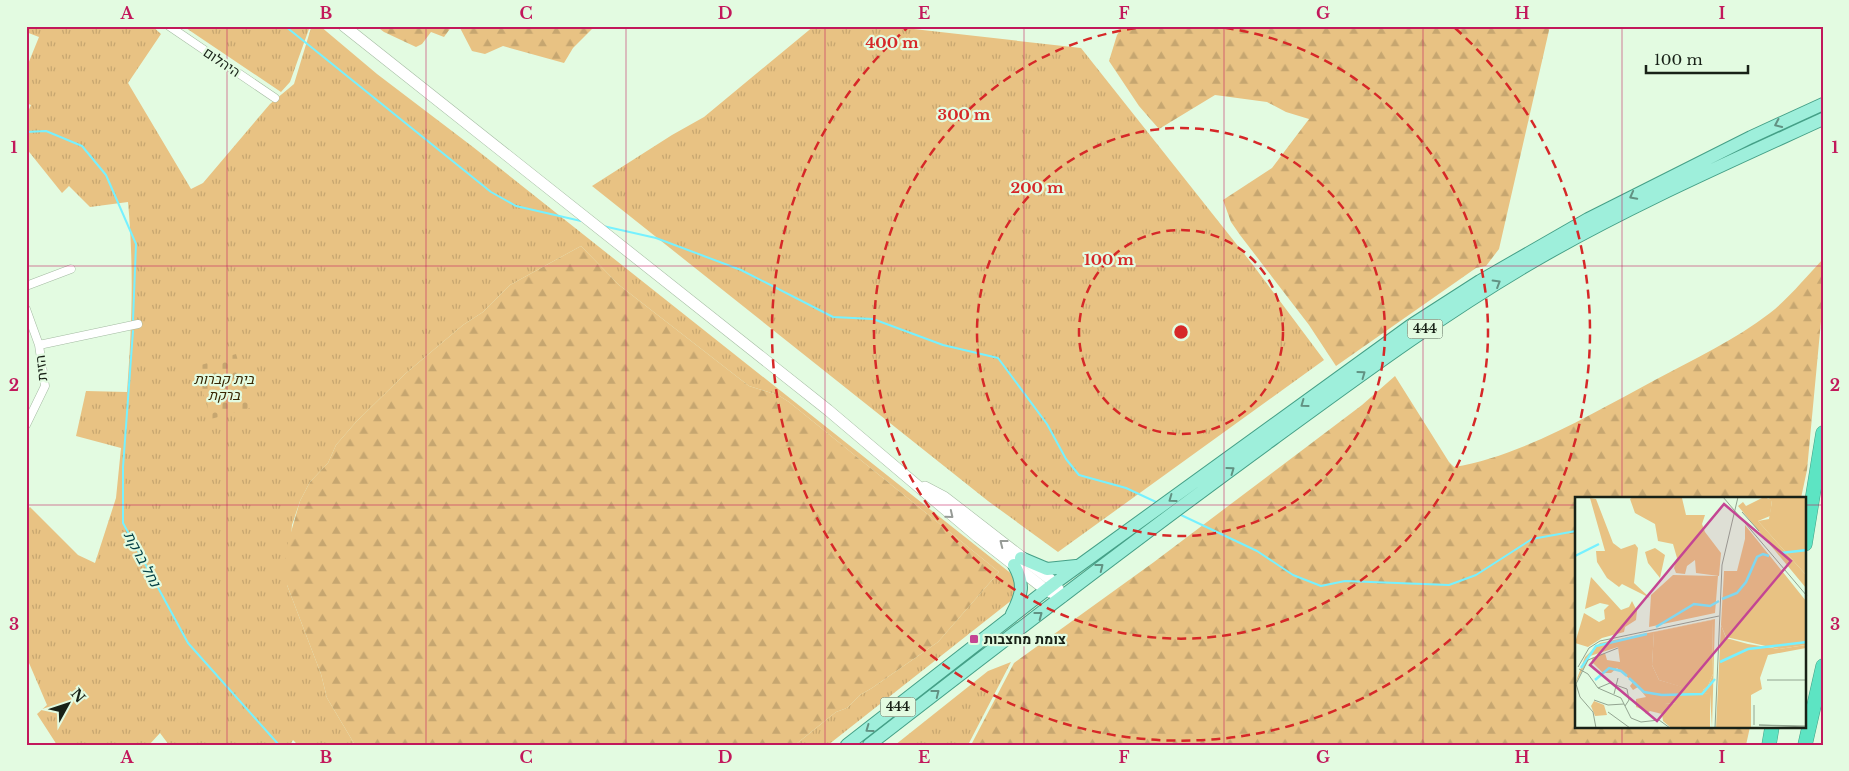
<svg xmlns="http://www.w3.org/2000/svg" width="1849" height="771" font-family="'Libre Baskerville',Heebo,serif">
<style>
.grass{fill:url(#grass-tufts)}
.forest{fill:url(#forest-firs)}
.cemetery{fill:url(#cemetery-stones)}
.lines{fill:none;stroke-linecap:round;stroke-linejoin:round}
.stream{stroke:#76f1ff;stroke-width:2}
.street-casing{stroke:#a4bba2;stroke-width:9}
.secondary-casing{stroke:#a4bba2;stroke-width:12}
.primary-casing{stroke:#45a087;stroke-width:14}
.highway-casing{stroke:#45a087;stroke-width:15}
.street{stroke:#fff;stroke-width:8}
.secondary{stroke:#fff;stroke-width:11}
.primary{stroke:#9eefdb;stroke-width:12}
.highway{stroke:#5de4c3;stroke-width:14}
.oneway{stroke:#629283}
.oneway2{stroke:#979b97}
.grid{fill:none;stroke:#c2185b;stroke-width:1;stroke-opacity:0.55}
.ring{fill:none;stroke:#d62828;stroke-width:2.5;stroke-dasharray:9 6}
.poi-dot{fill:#c44593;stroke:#e3fbe1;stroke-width:2}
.labels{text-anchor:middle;stroke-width:4.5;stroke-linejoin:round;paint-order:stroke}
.shield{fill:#e3fbe1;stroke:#556254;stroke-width:1}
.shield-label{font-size:12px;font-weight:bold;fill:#182117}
.street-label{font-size:14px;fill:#182117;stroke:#e3fbe1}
.park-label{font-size:14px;font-style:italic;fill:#382602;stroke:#e3fbe1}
.poi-label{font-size:14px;font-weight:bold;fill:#182117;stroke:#e3fbe1;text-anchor:start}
.water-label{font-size:15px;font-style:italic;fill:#044146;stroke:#e3fbe1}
.inset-river{fill:none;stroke:#76f1ff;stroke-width:2.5}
.inset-road{fill:none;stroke:#92a490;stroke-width:1}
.view{fill:#c44593;fill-opacity:0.15;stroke:#c44593;stroke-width:2.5}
.inset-edge{fill:none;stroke:#182117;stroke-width:2.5}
.centre{fill:#d62828;stroke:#e3fbe1;stroke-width:2.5}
.ring-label{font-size:15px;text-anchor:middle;font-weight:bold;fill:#d62828;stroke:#e3fbe1;stroke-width:4.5;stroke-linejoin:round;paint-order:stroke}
.neatline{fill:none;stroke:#c2185b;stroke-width:2}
.grid-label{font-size:16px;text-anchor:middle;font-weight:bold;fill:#c2185b}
</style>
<defs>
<pattern id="grass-tufts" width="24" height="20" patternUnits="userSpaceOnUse" patternTransform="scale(1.25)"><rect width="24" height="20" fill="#e8c283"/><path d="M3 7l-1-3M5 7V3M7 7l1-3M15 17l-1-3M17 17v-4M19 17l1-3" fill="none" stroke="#c6a670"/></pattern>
<pattern id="forest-firs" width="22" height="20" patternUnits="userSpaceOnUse" patternTransform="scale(1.25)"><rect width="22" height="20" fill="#e8c283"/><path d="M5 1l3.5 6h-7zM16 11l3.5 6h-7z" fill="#c6a670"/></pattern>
<pattern id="cemetery-stones" width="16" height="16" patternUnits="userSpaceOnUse" patternTransform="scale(1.25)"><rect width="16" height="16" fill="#e8c283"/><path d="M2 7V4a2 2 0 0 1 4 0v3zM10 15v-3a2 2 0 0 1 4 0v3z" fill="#c6a670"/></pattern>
</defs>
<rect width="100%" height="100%" fill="#e3fbe1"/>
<!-- grass -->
<path class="grass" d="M 26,26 L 152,26 L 161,34 L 128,83 L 191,189 L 203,183 L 270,104 L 294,84 L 311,28 L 320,26 L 377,74 L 473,147 L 1018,579 L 1017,596 L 828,745 L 795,745 L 836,712 L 847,708 L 860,695 L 872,688 L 938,642 L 999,572 L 789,402 L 778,395 L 749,386 L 619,285 L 581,246 L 510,285 L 483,312 L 463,325 L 405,374 L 356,422 L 336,445 L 328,463 L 310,482 L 300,501 L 292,525 L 287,585 L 321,674 L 327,698 L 355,745 L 298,745 L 293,740 L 290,745 L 169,745 L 160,733 L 149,745 L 57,745 L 37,714 L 47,705 L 29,663 L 26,664 L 26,510 L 30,507 L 78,555 L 95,563 L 116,498 L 121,448 L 76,436 L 86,391 L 127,392 C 132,326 134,268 128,202 L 90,207 L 69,186 L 62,193 L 26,148 L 26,116 L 31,105 L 26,103 L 26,69 L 39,37 L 26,32 Z
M 183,26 L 310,26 L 290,82 L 281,92 Z
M 814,26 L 887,26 L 1081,48 L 1253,265 L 1324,360 L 1058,552 L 988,501 L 592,186 L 672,135 L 704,117 Z
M 1011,662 L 968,745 L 895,745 L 988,671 Z"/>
<!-- forest -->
<path class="forest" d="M 376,26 L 452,26 L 444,37 L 431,32 L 422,44 L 416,47 L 384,32 Z
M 459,26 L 595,26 L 573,48 L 564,63 L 503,46 L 485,54 L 472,51 Z
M 1123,26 L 1550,26 L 1499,249 L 1486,266 L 1476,268 L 1336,366 L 1309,325 L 1240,235 L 1231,222 L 1223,200 L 1272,168 L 1309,119 L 1286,112 L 1267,102 L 1215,95 L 1159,129 L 1139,106 L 1109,61 L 1117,35 Z
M 581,246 L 619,285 L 749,386 L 778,395 L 789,402 L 999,572 L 938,642 L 872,688 L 860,695 L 847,708 L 836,712 L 795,745 L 355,745 L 327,698 L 321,674 L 287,585 L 285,553 L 300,501 L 310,482 L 328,463 L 336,445 L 356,422 L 405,374 L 463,325 L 483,312 L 510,285 Z
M 1823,259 L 1823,300 L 1807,470 L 1801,498 L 1576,498 L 1576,727 L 1750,727 L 1746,745 L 971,745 L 1014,663 L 1154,562 L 1362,405 L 1395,376 L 1449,462 L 1454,467 C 1522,456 1595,412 1655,380 C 1694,359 1735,340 1770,313 C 1789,298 1806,277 1823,259 Z"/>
<!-- cemetery -->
<path class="cemetery" d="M 236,354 L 253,407 L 211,419 L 195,367 Z"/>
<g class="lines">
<!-- stream -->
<path class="stream" d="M 285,26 L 491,192 L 516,206 L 581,221
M 26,132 L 46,131 L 82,146 L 106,175 L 136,244 L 133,320
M 603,226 L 656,238 L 741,270 L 833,317 L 873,319 L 943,345 L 998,358 L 1047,424 L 1066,459 L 1079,475 L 1126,488 L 1156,502
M 133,331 L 123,467 L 123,523 L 188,643 L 279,745
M 1181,515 L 1257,551 L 1293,575 L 1321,586 L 1345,581 L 1449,585 L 1476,575 L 1532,539 L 1576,531"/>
<!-- street casing -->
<g class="street-casing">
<path id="street" d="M 169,26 L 275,98
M 26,286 L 71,269
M 26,309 L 39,345 L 45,386 L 26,425
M 39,345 L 138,324"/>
</g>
<!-- secondary casing -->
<g class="secondary-casing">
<path id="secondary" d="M 344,26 L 828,410 L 978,537 L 1046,590 L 1062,597
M 925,487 L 944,497 L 1055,583 L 1059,591"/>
</g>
<!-- primary casing -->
<g class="primary-casing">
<path id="primary" d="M 1021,558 L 1047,569 L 1076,566
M 1012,614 C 1022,595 1025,584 1014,565
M 847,745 L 1055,583 L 1410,326 L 1480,281 L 1588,219 L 1751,137 L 1823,104
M 869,745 C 1003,641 1136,539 1273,439 C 1358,377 1443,314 1534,261 C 1627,207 1725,164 1823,119"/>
</g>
<!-- highway casing -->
<g class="highway-casing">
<path id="highway" d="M 1805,544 L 1823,433
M 1769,745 L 1772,727
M 1805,745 L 1823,666"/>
</g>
<!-- street -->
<use href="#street" class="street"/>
<!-- secondary -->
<use href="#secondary" class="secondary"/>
<!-- primary -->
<use href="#primary" class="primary"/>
<!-- highway -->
<use href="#highway" class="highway"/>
</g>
<!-- one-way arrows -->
<defs><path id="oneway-chevron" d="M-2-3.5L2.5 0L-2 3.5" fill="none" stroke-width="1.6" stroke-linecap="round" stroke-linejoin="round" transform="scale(1.25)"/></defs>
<g class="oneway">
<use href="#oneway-chevron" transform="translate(1778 124) rotate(155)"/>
<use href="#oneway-chevron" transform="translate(1633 196) rotate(152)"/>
<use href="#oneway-chevron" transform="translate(1497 283) rotate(-31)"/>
<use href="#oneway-chevron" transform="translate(1362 374) rotate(-36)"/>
<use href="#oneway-chevron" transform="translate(1304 404) rotate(144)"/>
<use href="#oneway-chevron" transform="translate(1231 470) rotate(-36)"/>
<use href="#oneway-chevron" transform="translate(1172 499) rotate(144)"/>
<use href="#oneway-chevron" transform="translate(1100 567) rotate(-38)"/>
<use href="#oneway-chevron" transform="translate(1039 615) rotate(-37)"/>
<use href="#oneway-chevron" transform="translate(936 693) rotate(-38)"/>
<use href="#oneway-chevron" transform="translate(869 729) rotate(144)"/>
</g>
<g class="oneway2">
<use href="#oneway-chevron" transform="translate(950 515) rotate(39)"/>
<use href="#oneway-chevron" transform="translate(1003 543) rotate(-142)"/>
</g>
<!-- grid -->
<path class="grid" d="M 227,26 L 227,745M 426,26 L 426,745M 626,26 L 626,745M 825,26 L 825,745M 1024,26 L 1024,745M 1224,26 L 1224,745M 1423,26 L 1423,745M 1622,26 L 1622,498M 26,266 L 1823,266M 26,505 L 1576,505M 1805,505 L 1823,505M 1622,727 L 1622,745"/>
<!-- distance rings -->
<g class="ring">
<circle cx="1181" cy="332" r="102"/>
<circle cx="1181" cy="332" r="204"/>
<path d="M1210 26A307 307 0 1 1 1152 26"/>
<path d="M1455 28A409 409 0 1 1 907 28"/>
</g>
<!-- markers -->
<rect class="poi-dot" x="969" y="634" width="10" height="10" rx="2.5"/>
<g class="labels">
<!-- shield labels -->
<g class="shield">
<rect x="1407.5" y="319.5" width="35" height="19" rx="4"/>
<rect x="880.5" y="697.5" width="35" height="19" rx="4"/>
</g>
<g class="shield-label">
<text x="1425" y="333">444</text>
<text x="898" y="711">444</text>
</g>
<!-- street labels -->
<g class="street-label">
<text transform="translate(222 62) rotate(34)" y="5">היהלום</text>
<text transform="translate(41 368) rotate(-96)" y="5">הזית</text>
</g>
<!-- park labels -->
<g class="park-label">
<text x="224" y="384">בית קברות<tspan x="224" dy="16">ברקת</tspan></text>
</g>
<!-- poi labels -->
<g class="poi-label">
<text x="984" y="644">צומת מחצבות</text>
</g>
<!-- water labels -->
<g class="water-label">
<text transform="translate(142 559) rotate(62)" y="5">נחל ברקת</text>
</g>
</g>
<!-- overview -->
<g transform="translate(1575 497)">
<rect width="231" height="231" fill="#e3fbe1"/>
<path d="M 189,0 L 197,3 L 195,19 L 183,24 L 231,78 L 231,91 L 163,9 L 168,5 L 171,9 ZM 98,78 L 143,79 L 140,116 L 74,130 L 76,98 ZM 140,122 L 137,231 L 135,197 L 101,196 L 101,206 L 90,207 L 107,231 L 95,230 L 88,224 L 87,217 L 75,214 L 71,217 L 69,213 L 61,210 L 61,202 L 71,200 L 63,190 L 58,193 L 55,189 L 58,185 L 42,171 L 36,176 L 28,176 L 17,165 L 17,161 L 30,156 L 32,163 L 45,165 L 43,150 L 15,159 L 0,187 L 10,160 L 25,146 ZM 137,123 L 138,177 L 133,189 L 128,193 L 118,193 L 84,183 L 77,168 L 79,135 ZM 146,128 L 151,141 L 173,147 L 204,152 L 231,148 L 231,151 L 193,158 L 185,181 L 187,192 L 176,198 L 176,230 L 180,231 L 141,231 ZM 19,204 L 29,208 L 32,218 L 20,219 L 16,209 Z" fill="#e8c283" fill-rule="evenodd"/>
<path d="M 58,0 L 107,1 L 111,18 L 130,18 L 127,27 L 130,35 L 146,56 L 144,79 L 121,76 L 120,63 L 112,69 L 110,77 L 101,76 L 99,71 L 102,61 L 98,47 L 83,44 L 80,27 L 60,16 L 55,2 ZM 192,0 L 231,0 L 231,78 L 183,24 L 194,22 L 197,4 ZM 15,1 L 21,2 L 38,46 L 46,52 L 60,47 L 63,51 L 59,86 L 75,101 L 47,87 L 44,90 L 32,81 L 22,65 L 21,54 L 30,54 ZM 170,28 L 231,104 L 231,148 L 204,152 L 151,140 L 146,128 L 149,74 L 162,74 L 170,42 ZM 80,51 L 90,58 L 85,81 L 73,66 L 70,55 ZM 16,80 L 46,113 L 54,110 L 57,104 L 62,114 L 61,123 L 50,130 L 49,135 L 27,141 L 13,150 L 0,146 L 9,116 L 24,125 L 30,122 L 29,113 L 34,108 L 25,106 L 10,112 ZM 137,123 L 138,177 L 133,189 L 128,193 L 116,193 L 84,183 L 77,168 L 79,135 ZM 118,195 L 135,197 L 135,231 L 107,231 L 91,213 L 90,207 L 101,206 L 100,196 Z" fill="#e8c283"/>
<path class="inset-river" d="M 206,56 L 232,53M 0,59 L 24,47M 147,102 L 162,96 L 171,85 L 182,60 L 188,57 L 194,59M 81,130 L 119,107 L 135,109 L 144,104M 145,165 L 173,152 L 232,145M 6,171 L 21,149 L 72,137M 54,181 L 69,195 L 87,198 L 127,197 L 140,182M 20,183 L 34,171 L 46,174 L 52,179"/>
<path class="inset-road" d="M 148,0 L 232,99M 167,15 L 184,34M 3,170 L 14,151 L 25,144 L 144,119M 4,172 L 13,177 L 23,191 L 46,201 L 56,221 L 66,225 L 84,223 L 95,231M 192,183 L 232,183M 23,191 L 35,186 L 52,192 L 54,203 L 50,209M 39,197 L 43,181M 19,203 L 33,208 L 49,207M 179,208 L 179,228M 33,215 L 55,231M 232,229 L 184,228 L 232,230M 21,231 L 18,215 L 5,200 L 1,187 L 13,163 L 43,151M 140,231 L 147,68 L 163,0"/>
<path class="view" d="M 149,7 L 216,64 L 82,224 L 15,168 Z"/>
<rect width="231" height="231" class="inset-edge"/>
</g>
<circle cx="1181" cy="332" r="8" class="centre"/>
<g class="ring-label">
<text x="892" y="48">400 m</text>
<text x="964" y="120">300 m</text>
<text x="1037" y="193">200 m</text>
<text x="1109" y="265">100 m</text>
</g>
<!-- border -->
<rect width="1849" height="771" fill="none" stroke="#e3fbe1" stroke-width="55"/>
<!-- north arrow -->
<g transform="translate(68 704) rotate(50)" stroke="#e3fbe1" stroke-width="4" paint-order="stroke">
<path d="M0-4L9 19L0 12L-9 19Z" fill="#182117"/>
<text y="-8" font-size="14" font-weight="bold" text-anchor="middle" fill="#182117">N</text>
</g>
<!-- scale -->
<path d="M1646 65v8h102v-8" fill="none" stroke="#182117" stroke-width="2.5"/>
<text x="1654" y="65" font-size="15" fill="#182117" stroke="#e3fbe1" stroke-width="4" paint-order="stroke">100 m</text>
<rect x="28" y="28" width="1794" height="716" class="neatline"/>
<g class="grid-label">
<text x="127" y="19">A</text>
<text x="326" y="19">B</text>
<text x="526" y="19">C</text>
<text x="725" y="19">D</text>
<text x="924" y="19">E</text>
<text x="1124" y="19">F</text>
<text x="1323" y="19">G</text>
<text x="1522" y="19">H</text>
<text x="1722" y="19">I</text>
<text x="14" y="153">1</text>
<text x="1835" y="153">1</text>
<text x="14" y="391">2</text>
<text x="1835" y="391">2</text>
<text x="14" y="630">3</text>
<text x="1835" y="630">3</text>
<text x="127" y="763">A</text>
<text x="326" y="763">B</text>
<text x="526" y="763">C</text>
<text x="725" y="763">D</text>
<text x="924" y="763">E</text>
<text x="1124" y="763">F</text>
<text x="1323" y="763">G</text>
<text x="1522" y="763">H</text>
<text x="1722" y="763">I</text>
</g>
</svg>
